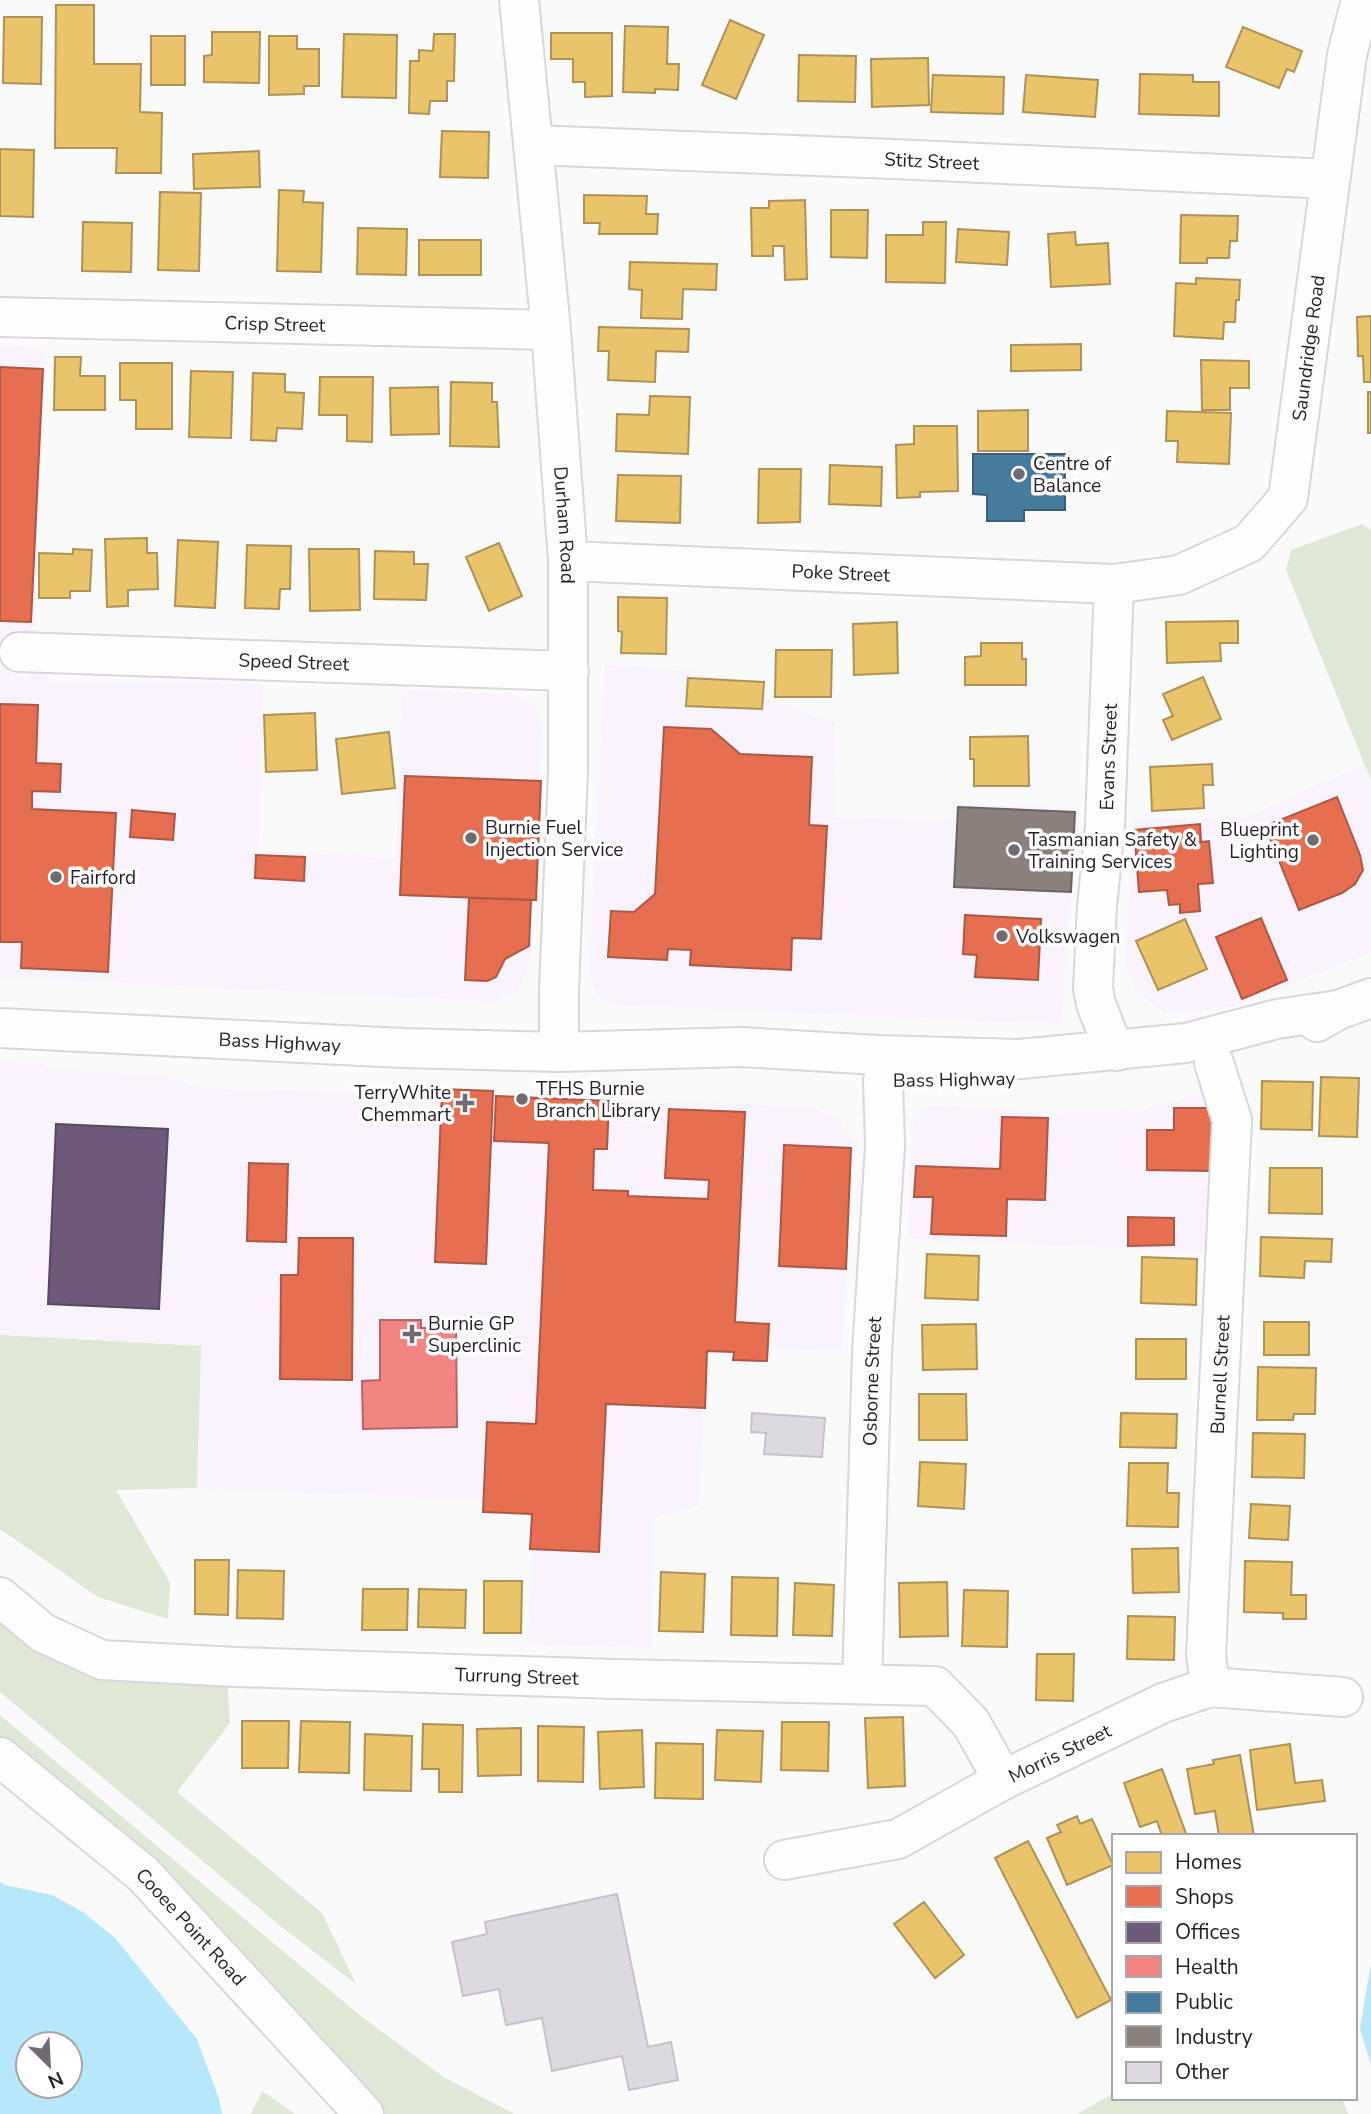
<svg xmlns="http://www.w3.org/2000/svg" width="1371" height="2114" font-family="'Nunito Sans',sans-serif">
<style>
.built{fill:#f8f3fc}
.green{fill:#dee8d4}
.water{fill:#b7e7fa;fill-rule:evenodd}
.homes{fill:#e9c46a;stroke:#ae9257;stroke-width:2}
.shops{fill:#e76f51;stroke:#ad5745;stroke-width:2}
.offices{fill:#6d597a;stroke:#574762;stroke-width:2}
.health{fill:#f28482;stroke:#b46568;stroke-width:2}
.public{fill:#457b9d;stroke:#3b5f7a;stroke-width:2}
.industry{fill:#8a817c;stroke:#6c6363;stroke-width:2}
.building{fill:#dcd9df;stroke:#c6c2c9;stroke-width:2}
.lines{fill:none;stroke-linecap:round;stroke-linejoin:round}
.minor-casing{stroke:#dad6dc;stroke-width:42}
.highway-casing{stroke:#dad6dc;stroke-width:42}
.minor{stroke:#fefefe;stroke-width:38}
.highway{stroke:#fefefe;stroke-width:38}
.poi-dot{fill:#706b73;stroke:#fff;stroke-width:2.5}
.labels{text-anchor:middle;stroke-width:7;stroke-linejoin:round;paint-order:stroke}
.street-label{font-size:19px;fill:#251e2a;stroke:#fff}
.poi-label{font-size:19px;fill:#251e2a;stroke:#fff;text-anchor:start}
</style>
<rect width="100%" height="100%" fill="#fafafa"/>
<!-- built -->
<path class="built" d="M 0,347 L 45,348 L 34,627 L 50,683 L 263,683 L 259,850 L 396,858 L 402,690 L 508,694 L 536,708 L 542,730 L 530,964 L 518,990 L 497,1002 L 0,977 Z
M 605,664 L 690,671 L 835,723 L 833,817 L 950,821 L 954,804 L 1077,808 L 1061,1024 L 615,1005 L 597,996 L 589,971 Z
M 1365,764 L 1371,780 L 1371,952 L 1232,1007 L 1164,1013 L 1136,991 L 1125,964 L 1135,819 L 1246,817 Z
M 0,1062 L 40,1064 L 55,1070 L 152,1074 L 203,1088 L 810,1106 L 836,1118 L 854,1143 L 842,1351 L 706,1346 L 699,1506 L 653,1518 L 652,1648 L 528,1644 L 534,1502 L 197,1488 L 201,1346 L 0,1335 Z
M 1205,1093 L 1214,1107 L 1204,1252 L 908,1239 L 911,1132 L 917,1116 L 931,1106 L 1050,1113 L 1137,1111 Z"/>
<!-- green -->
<path class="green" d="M 1362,524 L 1371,530 L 1371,780 L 1286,570 L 1291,550 Z
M 0,1335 L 201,1346 L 197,1488 L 116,1490 L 170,1583 L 168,1619 L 98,1597 L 0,1529 Z
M 0,1614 L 227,1680 L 230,1723 L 177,1792 L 322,1913 L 356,1984 L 283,1928 L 0,1692 Z
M 0,1715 L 362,2017 L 445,2078 L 515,2114 L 381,2114 L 0,1748 Z
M 262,2091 L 295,2114 L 251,2114 Z
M 1114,2093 L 1114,2098 L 1342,2098 L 1348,2114 L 1077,2114 Z"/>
<!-- water -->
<path class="water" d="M 0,1882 L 5,1885 L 52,1895 L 83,1912 L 115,1938 L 197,2039 L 219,2099 L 222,2114 L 0,2114 ZM 28,2044 L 70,2044 L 70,2086 L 28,2086 Z
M 1371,1964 L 1371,2065 L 1360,2029 Z"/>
<!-- homes -->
<path class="homes" d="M 56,5 L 94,5 L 94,64 L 141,64 L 140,112 L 162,113 L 161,173 L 116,173 L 117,148 L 55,148 Z
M 4,17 L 42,17 L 41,84 L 3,83 Z
M 730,20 L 764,35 L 736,99 L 702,85 Z
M 625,26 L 668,27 L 667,64 L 679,64 L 678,90 L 655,89 L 655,93 L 623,92 Z
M 1243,27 L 1302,51 L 1294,72 L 1287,69 L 1279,88 L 1226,67 Z
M 212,32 L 260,32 L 259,83 L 204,82 L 204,56 L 212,55 Z
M 551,33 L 612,33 L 612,96 L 585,97 L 585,82 L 573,82 L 573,59 L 551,59 Z
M 344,34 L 397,35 L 396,98 L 342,97 Z
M 434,34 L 455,34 L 454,81 L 447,81 L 447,101 L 430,101 L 429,114 L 409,113 L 410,61 L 419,61 L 419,50 L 433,51 Z
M 151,36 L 185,36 L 185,85 L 151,85 Z
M 269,36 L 297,36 L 297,49 L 319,49 L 319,86 L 304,86 L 304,94 L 269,95 Z
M 799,55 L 856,56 L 855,102 L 798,101 Z
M 928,58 L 929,105 L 872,107 L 871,59 Z
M 1140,74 L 1193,75 L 1193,82 L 1219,82 L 1219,116 L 1139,114 Z
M 933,75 L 1004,77 L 1003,114 L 931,112 Z
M 1026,75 L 1098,80 L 1095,117 L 1023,112 Z
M 442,131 L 489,132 L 488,178 L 440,177 Z
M 0,149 L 34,150 L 33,217 L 0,216 Z
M 259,151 L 260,187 L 194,189 L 193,154 Z
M 279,190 L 304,191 L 303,202 L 323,203 L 321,272 L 277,271 Z
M 160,192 L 201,193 L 199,271 L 158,270 Z
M 584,195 L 647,196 L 646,214 L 658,214 L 657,234 L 599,234 L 600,223 L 584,223 Z
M 805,200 L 807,279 L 785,280 L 784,246 L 773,246 L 773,256 L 752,256 L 751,208 L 769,208 L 769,201 Z
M 831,210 L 868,210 L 867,258 L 831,257 Z
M 1181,215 L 1238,216 L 1237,241 L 1230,241 L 1229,258 L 1207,258 L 1207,263 L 1180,263 Z
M 83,222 L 132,223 L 131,272 L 82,271 Z
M 923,222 L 946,222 L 945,283 L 886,282 L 886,235 L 923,235 Z
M 358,228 L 407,229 L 406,275 L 357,274 Z
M 958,229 L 1009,232 L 1007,265 L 956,262 Z
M 1075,232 L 1076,245 L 1108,243 L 1110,284 L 1051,287 L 1048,234 Z
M 419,240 L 481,240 L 481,275 L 419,275 Z
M 630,262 L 717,264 L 716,290 L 683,289 L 682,319 L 641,318 L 642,290 L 629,289 Z
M 1196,278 L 1240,280 L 1239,300 L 1236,300 L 1235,322 L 1224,322 L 1223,339 L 1174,336 L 1176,283 L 1196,284 Z
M 1371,316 L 1371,382 L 1364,382 L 1363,356 L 1358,356 L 1357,317 Z
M 599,327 L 689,329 L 688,352 L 656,351 L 655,382 L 608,380 L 609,351 L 598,351 Z
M 1081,344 L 1081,370 L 1011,371 L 1011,345 Z
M 55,357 L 81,357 L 80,376 L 105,376 L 105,410 L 54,410 Z
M 1201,360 L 1249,361 L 1249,388 L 1230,388 L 1230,410 L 1202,410 Z
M 120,363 L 172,363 L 172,429 L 136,429 L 136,400 L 120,400 Z
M 191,371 L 233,372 L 231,438 L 189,437 Z
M 253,373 L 285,374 L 285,392 L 304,393 L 302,429 L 277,428 L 276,441 L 251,440 Z
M 320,377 L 373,377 L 372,442 L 347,441 L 347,415 L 319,415 Z
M 451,382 L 492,383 L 492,402 L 497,402 L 499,447 L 450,446 Z
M 438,387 L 439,434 L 391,435 L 390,388 Z
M 1368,392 L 1371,392 L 1371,433 L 1368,433 Z
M 650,396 L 690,397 L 688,454 L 616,451 L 617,414 L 649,415 Z
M 1028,410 L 1028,451 L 978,451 L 978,411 Z
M 1167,411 L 1231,413 L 1229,464 L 1177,462 L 1178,441 L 1166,441 Z
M 914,426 L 957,426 L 958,491 L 920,492 L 920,497 L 897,498 L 896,445 L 914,444 Z
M 830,465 L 882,467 L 881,506 L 829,504 Z
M 759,469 L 801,469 L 800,522 L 758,523 Z
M 618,475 L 681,476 L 680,523 L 616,521 Z
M 147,538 L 147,553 L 157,553 L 158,589 L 128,590 L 128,606 L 107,607 L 105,539 Z
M 178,540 L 218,542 L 215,608 L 175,606 Z
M 499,543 L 522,596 L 489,611 L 466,557 Z
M 247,545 L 291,546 L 290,589 L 280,589 L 279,609 L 245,608 Z
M 73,549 L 92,550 L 90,591 L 70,591 L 70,598 L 39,598 L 39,553 L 73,554 Z
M 309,549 L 359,549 L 360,610 L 310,611 Z
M 375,551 L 414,552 L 414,564 L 428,564 L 426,600 L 374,599 Z
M 618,597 L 667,598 L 666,654 L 621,653 L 622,632 L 618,631 Z
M 1238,621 L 1238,643 L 1220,643 L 1221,661 L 1167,663 L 1166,622 Z
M 897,622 L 898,673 L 854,675 L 853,624 Z
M 981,643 L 1022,643 L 1022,659 L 1026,659 L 1026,685 L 965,685 L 965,657 L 981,656 Z
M 776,650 L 832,650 L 831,697 L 775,697 Z
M 1203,677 L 1221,719 L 1172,740 L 1163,720 L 1173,716 L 1163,694 Z
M 688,678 L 764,682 L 762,709 L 686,706 Z
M 315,713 L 317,770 L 266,772 L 264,715 Z
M 389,732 L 395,788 L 342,794 L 336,739 Z
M 1028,736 L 1029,786 L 974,786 L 974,759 L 970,759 L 970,737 Z
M 1212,764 L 1213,785 L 1203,785 L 1204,808 L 1152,811 L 1150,767 Z
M 1185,919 L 1207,969 L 1158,990 L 1136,941 Z
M 1321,1077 L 1359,1078 L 1357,1137 L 1319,1136 Z
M 1262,1081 L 1313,1082 L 1312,1130 L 1261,1129 Z
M 1270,1168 L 1322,1168 L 1322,1214 L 1269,1213 Z
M 1261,1237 L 1332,1239 L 1331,1262 L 1305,1261 L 1304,1278 L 1260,1276 Z
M 927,1254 L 979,1256 L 978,1300 L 925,1298 Z
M 1142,1257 L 1197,1259 L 1196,1305 L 1141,1303 Z
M 1264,1322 L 1309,1322 L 1309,1355 L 1264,1355 Z
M 976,1324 L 977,1369 L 923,1370 L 922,1325 Z
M 1136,1339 L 1186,1339 L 1186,1379 L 1136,1379 Z
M 1258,1367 L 1316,1368 L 1315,1414 L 1294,1414 L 1293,1420 L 1257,1420 Z
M 919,1394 L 966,1394 L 967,1440 L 919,1440 Z
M 1121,1413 L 1177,1414 L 1176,1448 L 1120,1447 Z
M 1253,1433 L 1305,1434 L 1304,1478 L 1252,1477 Z
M 920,1462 L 966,1464 L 964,1509 L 918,1506 Z
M 1129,1463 L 1168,1463 L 1167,1493 L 1179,1493 L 1178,1527 L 1127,1526 Z
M 1251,1504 L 1290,1506 L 1288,1540 L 1249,1538 Z
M 1178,1548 L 1179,1592 L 1133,1593 L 1132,1549 Z
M 195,1560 L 229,1560 L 228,1615 L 195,1614 Z
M 1245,1561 L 1292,1562 L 1291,1595 L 1306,1595 L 1306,1619 L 1283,1619 L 1283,1613 L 1244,1612 Z
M 238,1570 L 284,1571 L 283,1619 L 237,1618 Z
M 661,1572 L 705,1574 L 703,1632 L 659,1631 Z
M 732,1577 L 778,1578 L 777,1636 L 731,1635 Z
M 484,1581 L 522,1581 L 521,1633 L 484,1633 Z
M 947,1582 L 948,1636 L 900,1637 L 899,1583 Z
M 795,1583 L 834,1585 L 832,1636 L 793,1635 Z
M 363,1589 L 408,1589 L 407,1630 L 362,1630 Z
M 419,1589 L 466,1590 L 465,1628 L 418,1627 Z
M 964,1590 L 1008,1591 L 1007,1647 L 962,1646 Z
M 1128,1616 L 1175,1617 L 1174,1660 L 1127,1659 Z
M 1037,1654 L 1074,1654 L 1073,1701 L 1036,1700 Z
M 903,1717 L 905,1786 L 868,1788 L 865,1718 Z
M 242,1721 L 289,1721 L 288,1768 L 242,1768 Z
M 301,1721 L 350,1722 L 349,1773 L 299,1772 Z
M 782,1722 L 829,1722 L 828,1771 L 781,1770 Z
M 423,1724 L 463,1725 L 462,1792 L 439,1792 L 439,1769 L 422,1769 Z
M 538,1726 L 584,1727 L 583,1782 L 538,1781 Z
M 521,1728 L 521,1775 L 478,1776 L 477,1729 Z
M 642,1730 L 644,1787 L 600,1789 L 598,1732 Z
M 717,1730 L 763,1731 L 761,1782 L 715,1780 Z
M 365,1734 L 412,1736 L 411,1791 L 364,1790 Z
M 656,1743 L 703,1744 L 703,1799 L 655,1798 Z
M 1290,1744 L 1295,1783 L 1322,1780 L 1325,1801 L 1257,1810 L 1250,1750 Z
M 1240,1755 L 1254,1836 L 1219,1836 L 1215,1811 L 1195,1814 L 1187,1769 L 1214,1764 L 1213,1760 Z
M 1162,1769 L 1187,1836 L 1162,1836 L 1157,1821 L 1140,1827 L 1124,1783 Z
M 1077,1816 L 1080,1824 L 1092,1819 L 1113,1865 L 1067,1885 L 1047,1838 L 1061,1832 L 1057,1825 Z
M 1028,1841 L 1111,2000 L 1077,2018 L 995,1858 Z
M 924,1902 L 964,1955 L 935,1978 L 894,1924 Z"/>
<!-- shops -->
<path class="shops" d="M 0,367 L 43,369 L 31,622 L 0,621 Z
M 0,704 L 38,705 L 36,763 L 61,764 L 60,792 L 32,791 L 32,809 L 116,813 L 108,972 L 21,968 L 22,942 L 0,942 Z
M 664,727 L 711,729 L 740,754 L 812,757 L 809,825 L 827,826 L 821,939 L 792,938 L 791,970 L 690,965 L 691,950 L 668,949 L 667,960 L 608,957 L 611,911 L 634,912 L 655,894 Z
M 405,776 L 541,781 L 536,900 L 400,895 Z
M 1337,797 L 1360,855 L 1363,870 L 1355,884 L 1342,893 L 1299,910 L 1265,826 Z
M 132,810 L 175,814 L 173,840 L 130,837 Z
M 1200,824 L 1201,842 L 1209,841 L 1213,883 L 1198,884 L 1200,911 L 1180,913 L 1180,904 L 1169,905 L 1167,890 L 1139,892 L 1134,830 Z
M 256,855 L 305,857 L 304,881 L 255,878 Z
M 469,898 L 531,900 L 529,946 L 505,959 L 496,977 L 487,981 L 465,980 Z
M 965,915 L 1041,919 L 1038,980 L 975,977 L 977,955 L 963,954 Z
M 1261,918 L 1287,980 L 1242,999 L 1216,937 Z
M 442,1089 L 493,1091 L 486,1264 L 435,1262 Z
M 496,1096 L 609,1101 L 607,1149 L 594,1149 L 593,1190 L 628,1191 L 628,1196 L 708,1199 L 709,1180 L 665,1178 L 669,1109 L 745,1112 L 735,1322 L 769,1324 L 767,1361 L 733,1360 L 734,1352 L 707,1351 L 705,1408 L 606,1404 L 599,1552 L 530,1549 L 532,1514 L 483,1512 L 487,1422 L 536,1424 L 549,1143 L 494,1141 Z
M 1174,1108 L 1212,1108 L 1211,1171 L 1147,1170 L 1147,1130 L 1174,1130 Z
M 1002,1117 L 1048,1118 L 1045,1200 L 1007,1199 L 1006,1236 L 931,1234 L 933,1197 L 914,1197 L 916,1166 L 1000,1169 Z
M 784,1145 L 851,1148 L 846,1269 L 779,1266 Z
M 249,1163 L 288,1164 L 286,1242 L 247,1241 Z
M 1128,1217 L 1174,1218 L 1174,1245 L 1128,1246 Z
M 299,1238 L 353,1238 L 352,1380 L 280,1379 L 281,1275 L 298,1275 Z"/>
<!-- offices -->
<path class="offices" d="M 56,1124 L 168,1129 L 159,1309 L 48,1304 Z"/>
<!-- health -->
<path class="health" d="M 380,1320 L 421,1320 L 421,1328 L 456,1327 L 457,1427 L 363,1429 L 362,1381 L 380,1380 Z"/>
<!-- public -->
<path class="public" d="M 973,454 L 1065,454 L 1065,510 L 1024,510 L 1024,521 L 987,521 L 987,495 L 973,494 Z"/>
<!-- industry -->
<path class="industry" d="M 958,807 L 1075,812 L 1071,892 L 954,887 Z"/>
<!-- building -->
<path class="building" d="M 752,1413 L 825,1418 L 822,1457 L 764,1454 L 766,1433 L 751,1432 Z
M 617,1894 L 648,2047 L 671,2042 L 678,2080 L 629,2090 L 622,2056 L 552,2071 L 542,2018 L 506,2025 L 499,1989 L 463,1996 L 452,1942 L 487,1934 L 485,1922 Z"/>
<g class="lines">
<!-- minor casing -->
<g class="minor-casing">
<g id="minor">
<path id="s1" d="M 519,0 L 551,330 L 568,561 L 568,771 L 559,989 L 559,1052"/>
<path id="s2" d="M 533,145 L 894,159 L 1330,179"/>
<path id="s3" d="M 0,317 L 551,330"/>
<path id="s4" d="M 568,561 L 1114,584 L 1179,575 L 1249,543 L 1288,498 L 1347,55 L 1361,0"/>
<path d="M 1114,584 L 1105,826 L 1097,907 L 1093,988 L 1096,1004 L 1108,1035 L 1117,1051"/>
<path id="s5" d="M 19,652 L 569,671"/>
<path id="s6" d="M 0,1597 L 43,1633 L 102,1660 L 236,1667 L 616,1679 L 935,1686 L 971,1723 L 1003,1780"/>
<path id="s7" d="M 862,1684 L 872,1352 L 885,1146 L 883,1080"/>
<path id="s8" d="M 1210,1687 L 1206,1654 L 1232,1120 L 1214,1063"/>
<path id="s9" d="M 0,1757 L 143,1874 L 364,2114"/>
<path id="s10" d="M 784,1860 L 898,1839 L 1003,1780 L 1163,1703 L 1210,1687 L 1343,1697"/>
</g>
</g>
<!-- highway casing -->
<g class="highway-casing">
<g id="highway">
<path d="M 1317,1022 L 1338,1010 L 1371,998"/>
<path id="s11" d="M 0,1028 L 403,1048 L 559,1052 L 742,1047 L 878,1055 L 1020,1059 L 1186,1043 L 1277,1019 L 1338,1010"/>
</g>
</g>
<!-- minor -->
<use href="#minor" class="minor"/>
<!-- highway -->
<use href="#highway" class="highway"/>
</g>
<!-- markers -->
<g class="poi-dot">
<circle cx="1019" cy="474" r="7"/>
<circle cx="471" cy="838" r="7"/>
<circle cx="1313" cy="840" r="7"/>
<circle cx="1014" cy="850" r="7"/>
<circle cx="56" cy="877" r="7"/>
<circle cx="1002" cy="936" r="7"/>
<circle cx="522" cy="1099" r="7"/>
<path d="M461.5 1092.5h7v7h7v7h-7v7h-7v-7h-7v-7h7z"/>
<path d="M408.5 1323.5h7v7h7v7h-7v7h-7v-7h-7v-7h7z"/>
</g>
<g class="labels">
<!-- street labels -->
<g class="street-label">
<text dy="7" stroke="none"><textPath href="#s2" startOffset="399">Stitz Street</textPath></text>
<text dy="7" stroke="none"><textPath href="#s3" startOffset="275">Crisp Street</textPath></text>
<text dy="7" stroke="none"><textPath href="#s4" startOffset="900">Saundridge Road</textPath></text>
<text dy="7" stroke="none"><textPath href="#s1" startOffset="527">Durham Road</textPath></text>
<text dy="7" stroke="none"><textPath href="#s4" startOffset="273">Poke Street</textPath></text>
<text dy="7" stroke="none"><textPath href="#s5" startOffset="275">Speed Street</textPath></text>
<text transform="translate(1108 757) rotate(-88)" y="7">Evans Street</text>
<text dy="7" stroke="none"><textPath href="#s11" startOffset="280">Bass Highway</textPath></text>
<text transform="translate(954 1079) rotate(-1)" y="7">Bass Highway</text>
<text dy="7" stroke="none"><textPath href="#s8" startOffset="313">Burnell Street</textPath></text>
<text dy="7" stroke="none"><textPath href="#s7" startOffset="303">Osborne Street</textPath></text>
<text dy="7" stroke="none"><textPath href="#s6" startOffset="536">Turrung Street</textPath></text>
<text dy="7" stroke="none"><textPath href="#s10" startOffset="299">Morris Street</textPath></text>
<text dy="7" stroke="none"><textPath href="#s9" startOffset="256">Cooee Point Road</textPath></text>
</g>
<!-- poi labels -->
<g class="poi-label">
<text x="1033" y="470">Centre of<tspan x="1033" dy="22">Balance</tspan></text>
<text x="485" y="834">Burnie Fuel<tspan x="485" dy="22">Injection Service</tspan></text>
<text x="1299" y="836" text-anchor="end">Blueprint<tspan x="1299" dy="22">Lighting</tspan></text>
<text x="1028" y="846">Tasmanian Safety &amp;<tspan x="1028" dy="22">Training Services</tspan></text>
<text x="70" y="884">Fairford</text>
<text x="1016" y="943">Volkswagen</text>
<text x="536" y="1095">TFHS Burnie<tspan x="536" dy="22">Branch Library</tspan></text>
<text x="451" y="1099" text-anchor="end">TerryWhite<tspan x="451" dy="22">Chemmart</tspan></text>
<text x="428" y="1330">Burnie GP<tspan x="428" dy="22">Superclinic</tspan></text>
</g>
</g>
<!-- legend -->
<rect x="1112" y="1834" width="245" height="266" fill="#ffffff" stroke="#a8a5aa" stroke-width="2"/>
<rect x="1126" y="1852" width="35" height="21" fill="#e9c46a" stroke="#a8a5aa" stroke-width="2"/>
<text x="1175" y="1869" font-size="21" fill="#251e2a">Homes</text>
<rect x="1126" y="1886" width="35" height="21" fill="#e76f51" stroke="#a8a5aa" stroke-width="2"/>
<text x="1175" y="1904" font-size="21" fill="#251e2a">Shops</text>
<rect x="1126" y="1922" width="35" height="21" fill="#6d597a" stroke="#a8a5aa" stroke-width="2"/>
<text x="1175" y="1939" font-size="21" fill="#251e2a">Offices</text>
<rect x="1126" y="1956" width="35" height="21" fill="#f28482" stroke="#a8a5aa" stroke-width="2"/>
<text x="1175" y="1974" font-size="21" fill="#251e2a">Health</text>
<rect x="1126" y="1992" width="35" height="21" fill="#457b9d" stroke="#a8a5aa" stroke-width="2"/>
<text x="1175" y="2009" font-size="21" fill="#251e2a">Public</text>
<rect x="1126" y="2026" width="35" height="21" fill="#8a817c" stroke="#a8a5aa" stroke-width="2"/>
<text x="1175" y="2044" font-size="21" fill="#251e2a">Industry</text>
<rect x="1126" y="2062" width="35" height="21" fill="#dcd9df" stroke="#a8a5aa" stroke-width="2"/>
<text x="1175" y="2079" font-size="21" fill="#251e2a">Other</text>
<!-- north arrow -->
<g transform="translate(49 2065) rotate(156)"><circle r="33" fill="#ffffff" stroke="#a8a5aa" stroke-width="2"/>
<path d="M0-5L12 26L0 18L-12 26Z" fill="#706b73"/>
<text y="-10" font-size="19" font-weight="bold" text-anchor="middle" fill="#251e2a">N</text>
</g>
</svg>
